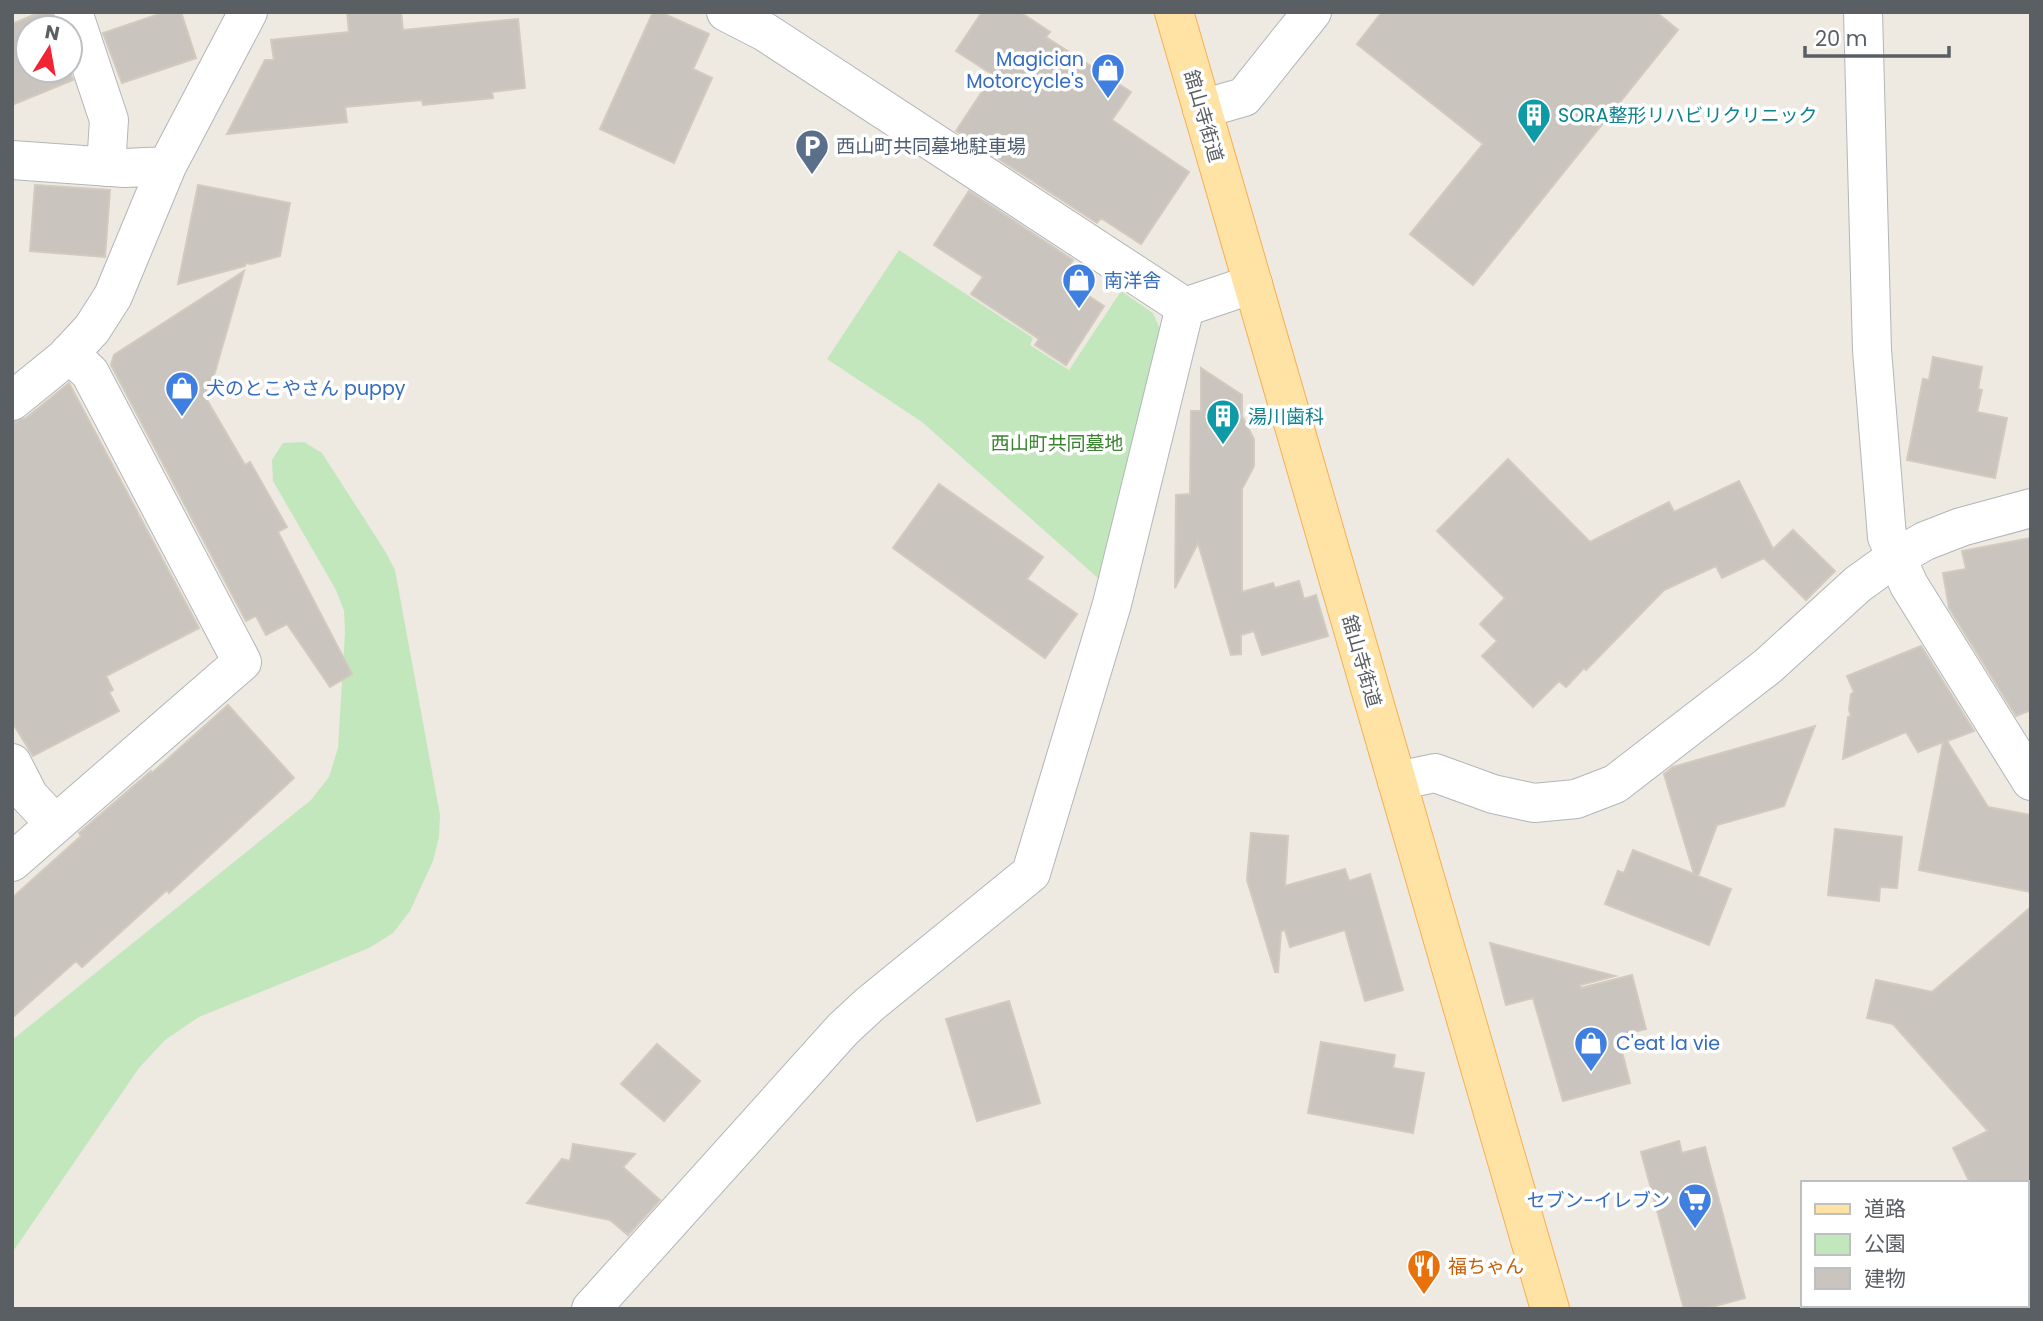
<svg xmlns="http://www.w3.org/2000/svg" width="2043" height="1321" font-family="Poppins,'Noto Sans JP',sans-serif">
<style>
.green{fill:#c3e7bc}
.building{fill:#c9c4be;stroke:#d3cabf;stroke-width:2}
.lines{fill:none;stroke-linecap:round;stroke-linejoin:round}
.minor-casing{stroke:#b2b6ba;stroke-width:40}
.tertiary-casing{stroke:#b2b6ba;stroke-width:40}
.primary-casing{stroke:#f8af50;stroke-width:40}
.minor{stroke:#fff;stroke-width:38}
.tertiary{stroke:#fff;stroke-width:38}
.primary{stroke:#ffe3a5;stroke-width:38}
.labels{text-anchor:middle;stroke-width:7;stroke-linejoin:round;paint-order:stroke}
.shop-label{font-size:19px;fill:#366cbe;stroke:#fff;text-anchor:start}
.culture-label{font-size:19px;fill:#0d838f;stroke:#fff;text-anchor:start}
.street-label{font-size:19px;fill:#5a5f63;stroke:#fff}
.service-label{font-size:19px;fill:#4e5e75;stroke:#fff;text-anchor:start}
.park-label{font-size:19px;fill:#39852f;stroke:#fff}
.food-label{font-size:19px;fill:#c56008;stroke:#fff;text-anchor:start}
</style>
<rect width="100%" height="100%" fill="#eee9e1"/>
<!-- green -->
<path class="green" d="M 899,250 L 1033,338 L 1030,345 L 1069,370 L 1121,291 L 1153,313 L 1160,329 L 1099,579 L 922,422 L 827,359 Z
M 304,442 L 322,453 L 385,551 L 395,570 L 440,815 L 439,837 L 433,861 L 410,911 L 393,933 L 369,948 L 199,1017 L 165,1040 L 139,1068 L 12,1253 L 12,1040 L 311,800 L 329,777 L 338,748 L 345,632 L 344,611 L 336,590 L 273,481 L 272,460 L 283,443 Z"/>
<!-- building -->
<path class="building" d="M 41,12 L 51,12 L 55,28 L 28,28 L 28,70 L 69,70 L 73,80 L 12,105 L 12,24 Z
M 165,12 L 181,12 L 196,58 L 122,83 L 103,33 Z
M 347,12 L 401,12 L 403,30 L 518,19 L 525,88 L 492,92 L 493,98 L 423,105 L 422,100 L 345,107 L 347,122 L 227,134 L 265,60 L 274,60 L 271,40 L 349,32 Z
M 653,12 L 660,12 L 709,34 L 693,69 L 712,78 L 674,163 L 600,129 Z
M 982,12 L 1020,12 L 1050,32 L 1046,37 L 1131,92 L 1112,120 L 1189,172 L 1141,244 L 1101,218 L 1097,223 L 956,131 L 993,75 L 956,51 Z
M 1382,12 L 1656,12 L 1678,30 L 1473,285 L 1410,234 L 1483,144 L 1357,44 Z
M 35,185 L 110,190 L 105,257 L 30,251 Z
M 198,185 L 290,203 L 280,256 L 251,264 L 246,263 L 245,266 L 178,284 Z
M 969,191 L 1073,260 L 1061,278 L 1104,306 L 1066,365 L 1035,345 L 1039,339 L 971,294 L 983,277 L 934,245 Z
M 244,271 L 207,400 L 245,465 L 250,462 L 287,527 L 278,532 L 352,674 L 330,687 L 287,624 L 266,635 L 256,616 L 246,621 L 111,365 L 114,355 Z
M 1933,357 L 1982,367 L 1978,389 L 1982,390 L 1977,412 L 2007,418 L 1995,478 L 1907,460 L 1923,379 L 1929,380 Z
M 1201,368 L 1242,395 L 1242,416 L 1254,439 L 1254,466 L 1242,489 L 1242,592 L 1273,583 L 1275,588 L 1299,581 L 1304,599 L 1316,595 L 1328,636 L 1262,655 L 1254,631 L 1241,635 L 1241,654 L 1231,655 L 1198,543 L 1175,588 L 1176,495 L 1190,494 L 1191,411 L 1201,411 Z
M 69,383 L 199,628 L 106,676 L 113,690 L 109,692 L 119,711 L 33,756 L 12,722 L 12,422 L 26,418 Z
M 1508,459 L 1590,542 L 1669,502 L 1674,512 L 1739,481 L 1773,549 L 1793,530 L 1835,571 L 1806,600 L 1764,558 L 1722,578 L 1716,566 L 1664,590 L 1586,670 L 1584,668 L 1566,687 L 1559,681 L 1533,707 L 1482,656 L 1497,641 L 1480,624 L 1505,598 L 1437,531 Z
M 939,484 L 1043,557 L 1027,579 L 1077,614 L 1045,658 L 893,548 Z
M 2031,538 L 2031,710 L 2016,716 L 1949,608 L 1943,573 L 1966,569 L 1962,551 Z
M 1921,646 L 1974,731 L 1947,741 L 1988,807 L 2031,815 L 2031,892 L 1919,870 L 1943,742 L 1918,752 L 1906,732 L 1843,759 L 1848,717 L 1851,716 L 1849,710 L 1851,694 L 1854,692 L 1847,676 Z
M 228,705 L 294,778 L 169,893 L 167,890 L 82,967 L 76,961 L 12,1018 L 12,898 L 81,836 L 79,833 L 151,771 L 152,773 Z
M 1815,726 L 1784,806 L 1717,825 L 1698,876 L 1731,889 L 1709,945 L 1605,904 L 1618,871 L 1624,873 L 1633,850 L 1694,874 L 1664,774 L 1673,767 Z
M 1835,829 L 1902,837 L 1897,888 L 1880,887 L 1879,901 L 1828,895 Z
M 1251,833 L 1288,836 L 1285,886 L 1345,869 L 1349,881 L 1370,874 L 1403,990 L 1365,1001 L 1345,930 L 1290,947 L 1285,930 L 1281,931 L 1278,972 L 1275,972 L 1247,880 Z
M 2031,907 L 2031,1183 L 1970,1183 L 1953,1148 L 1988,1131 L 1893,1024 L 1867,1018 L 1876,980 L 1932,992 Z
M 1490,943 L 1615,976 L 1580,985 L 1581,988 L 1632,975 L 1646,1029 L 1618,1036 L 1630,1083 L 1563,1101 L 1533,998 L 1506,1005 Z
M 1009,1001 L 1040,1103 L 977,1121 L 946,1019 Z
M 1321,1042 L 1395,1055 L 1393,1068 L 1424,1073 L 1413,1133 L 1308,1113 Z
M 657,1044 L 700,1081 L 664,1121 L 621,1084 Z
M 1679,1141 L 1682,1153 L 1705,1147 L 1745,1298 L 1704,1309 L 1684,1309 L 1641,1152 Z
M 573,1144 L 635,1154 L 623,1167 L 660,1200 L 628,1235 L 610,1220 L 527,1203 L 562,1159 L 570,1161 Z"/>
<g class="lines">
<!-- minor casing -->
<g class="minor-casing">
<path id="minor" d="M 73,12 L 109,120 L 106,167
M 726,12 L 765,32 L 1185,307 L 1253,284
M 1863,12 L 1872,350 L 1887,537 L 1909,585 L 2031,781
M 1202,109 L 1244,97 L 1312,12
M 12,160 L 125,168 L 167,166
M 12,401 L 65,358 L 92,329 L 113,296 L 167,166 L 248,12
M 12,763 L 29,796 L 55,824
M 1397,781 L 1435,773 L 1493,794 L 1534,803 L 1576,799 L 1615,784 L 1768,666 L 1858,584 L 1890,561 L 1925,541 L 1961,527 L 2031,508
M 12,862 L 242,662 L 90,373 L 69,353
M 591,1309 L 843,1029 L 870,1004 L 1031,873 L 1112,604 L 1185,307"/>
</g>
<!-- tertiary casing -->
<g class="tertiary-casing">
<path id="tertiary" d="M 2027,1277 L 2031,1275
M 1962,1309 L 1969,1305"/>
</g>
<!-- primary casing -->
<g class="primary-casing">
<path id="primary" d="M 1174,12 L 1550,1309"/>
</g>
<!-- minor -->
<use href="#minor" class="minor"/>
<!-- tertiary -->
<use href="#tertiary" class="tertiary"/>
<!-- primary -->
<use href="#primary" class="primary"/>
</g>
<!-- icons -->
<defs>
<g id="shop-pin" transform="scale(1.75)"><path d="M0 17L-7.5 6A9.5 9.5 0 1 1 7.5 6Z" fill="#3f7fe0" stroke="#fff"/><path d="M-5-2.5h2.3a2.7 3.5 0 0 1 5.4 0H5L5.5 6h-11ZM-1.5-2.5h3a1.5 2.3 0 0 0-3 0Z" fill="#fff"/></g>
<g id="building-pin" transform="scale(1.75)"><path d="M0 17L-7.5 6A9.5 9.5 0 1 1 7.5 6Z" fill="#0f9aa8" stroke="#fff"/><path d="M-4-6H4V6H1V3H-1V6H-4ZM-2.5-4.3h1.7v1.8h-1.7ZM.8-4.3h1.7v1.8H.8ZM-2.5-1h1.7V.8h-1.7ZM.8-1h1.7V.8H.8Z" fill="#fff"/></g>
<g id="parking-pin" transform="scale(1.75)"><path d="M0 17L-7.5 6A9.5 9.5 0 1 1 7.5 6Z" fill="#5c6f8a" stroke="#fff"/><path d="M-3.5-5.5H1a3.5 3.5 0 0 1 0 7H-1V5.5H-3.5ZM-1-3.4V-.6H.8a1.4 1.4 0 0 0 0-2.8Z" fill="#fff"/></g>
<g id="supermarket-pin" transform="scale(1.75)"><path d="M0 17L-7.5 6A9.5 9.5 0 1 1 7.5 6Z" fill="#3f7fe0" stroke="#fff"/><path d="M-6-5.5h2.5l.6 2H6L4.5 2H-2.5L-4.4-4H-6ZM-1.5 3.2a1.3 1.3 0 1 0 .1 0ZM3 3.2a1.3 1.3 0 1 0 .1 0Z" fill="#fff"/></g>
<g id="restaurant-pin" transform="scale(1.75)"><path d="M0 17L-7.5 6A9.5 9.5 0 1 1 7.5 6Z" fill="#e8710a" stroke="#fff"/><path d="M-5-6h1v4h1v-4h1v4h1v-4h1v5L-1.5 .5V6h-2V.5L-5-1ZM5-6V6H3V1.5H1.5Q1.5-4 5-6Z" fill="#fff"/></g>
</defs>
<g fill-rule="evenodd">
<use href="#shop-pin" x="1108" y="70"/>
<use href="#building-pin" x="1534" y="115"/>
<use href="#parking-pin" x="812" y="146"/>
<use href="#shop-pin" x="1079" y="280"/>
<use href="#shop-pin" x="182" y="388"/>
<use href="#building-pin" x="1223" y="416"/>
<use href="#shop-pin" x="1591" y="1043"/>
<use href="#supermarket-pin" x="1695" y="1200"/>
<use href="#restaurant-pin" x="1424" y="1266"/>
</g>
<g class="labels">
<!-- shop labels -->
<g class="shop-label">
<text x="1084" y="66" text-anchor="end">Magician<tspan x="1084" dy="22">Motorcycle's</tspan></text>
<text x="1104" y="287">南洋舎</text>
<text x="206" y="395">犬のとこやさん puppy</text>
<text x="1616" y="1050">C'eat la vie</text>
<text x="1670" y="1207" text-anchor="end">セブン-イレブン</text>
</g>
<!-- culture labels -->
<g class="culture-label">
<text x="1558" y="122">SORA整形リハビリクリニック</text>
<text x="1248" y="423">湯川歯科</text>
</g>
<!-- street labels -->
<g class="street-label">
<text transform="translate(1204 116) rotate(74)" y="7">舘山寺街道</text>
<text transform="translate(1362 661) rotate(74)" y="7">舘山寺街道</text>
</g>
<!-- service labels -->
<g class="service-label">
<text x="836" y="153">西山町共同墓地駐車場</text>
</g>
<!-- park labels -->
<g class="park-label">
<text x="1057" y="450">西山町共同墓地</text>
</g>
<!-- food labels -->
<g class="food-label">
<text x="1448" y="1273">福ちゃん</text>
</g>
</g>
<!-- border -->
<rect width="2043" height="1321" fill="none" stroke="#5a5f63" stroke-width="28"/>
<!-- legend -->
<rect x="1801" y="1181" width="228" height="126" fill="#ffffff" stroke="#bdbfc1" stroke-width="2"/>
<rect x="1815" y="1204" width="35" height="10" fill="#ffe3a5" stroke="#bdbfc1" stroke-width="2"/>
<text x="1864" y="1216" font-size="21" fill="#5a5f63">道路</text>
<rect x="1815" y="1234" width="35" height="21" fill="#c3e7bc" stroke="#bdbfc1" stroke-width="2"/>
<text x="1864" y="1251" font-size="21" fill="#5a5f63">公園</text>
<rect x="1815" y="1268" width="35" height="21" fill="#c9c4be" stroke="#bdbfc1" stroke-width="2"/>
<text x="1864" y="1286" font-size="21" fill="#5a5f63">建物</text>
<!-- north arrow -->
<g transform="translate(49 49) rotate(11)"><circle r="33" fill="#ffffff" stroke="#bdbfc1" stroke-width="2"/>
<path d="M0-5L12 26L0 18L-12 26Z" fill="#f22333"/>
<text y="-10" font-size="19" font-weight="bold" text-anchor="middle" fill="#5a5f63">N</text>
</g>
<!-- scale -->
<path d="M1805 46v10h144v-10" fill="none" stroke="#5a5f63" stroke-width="3.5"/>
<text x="1815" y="46" font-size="21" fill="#5a5f63" stroke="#ffffff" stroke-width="5" paint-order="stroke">20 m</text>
</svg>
